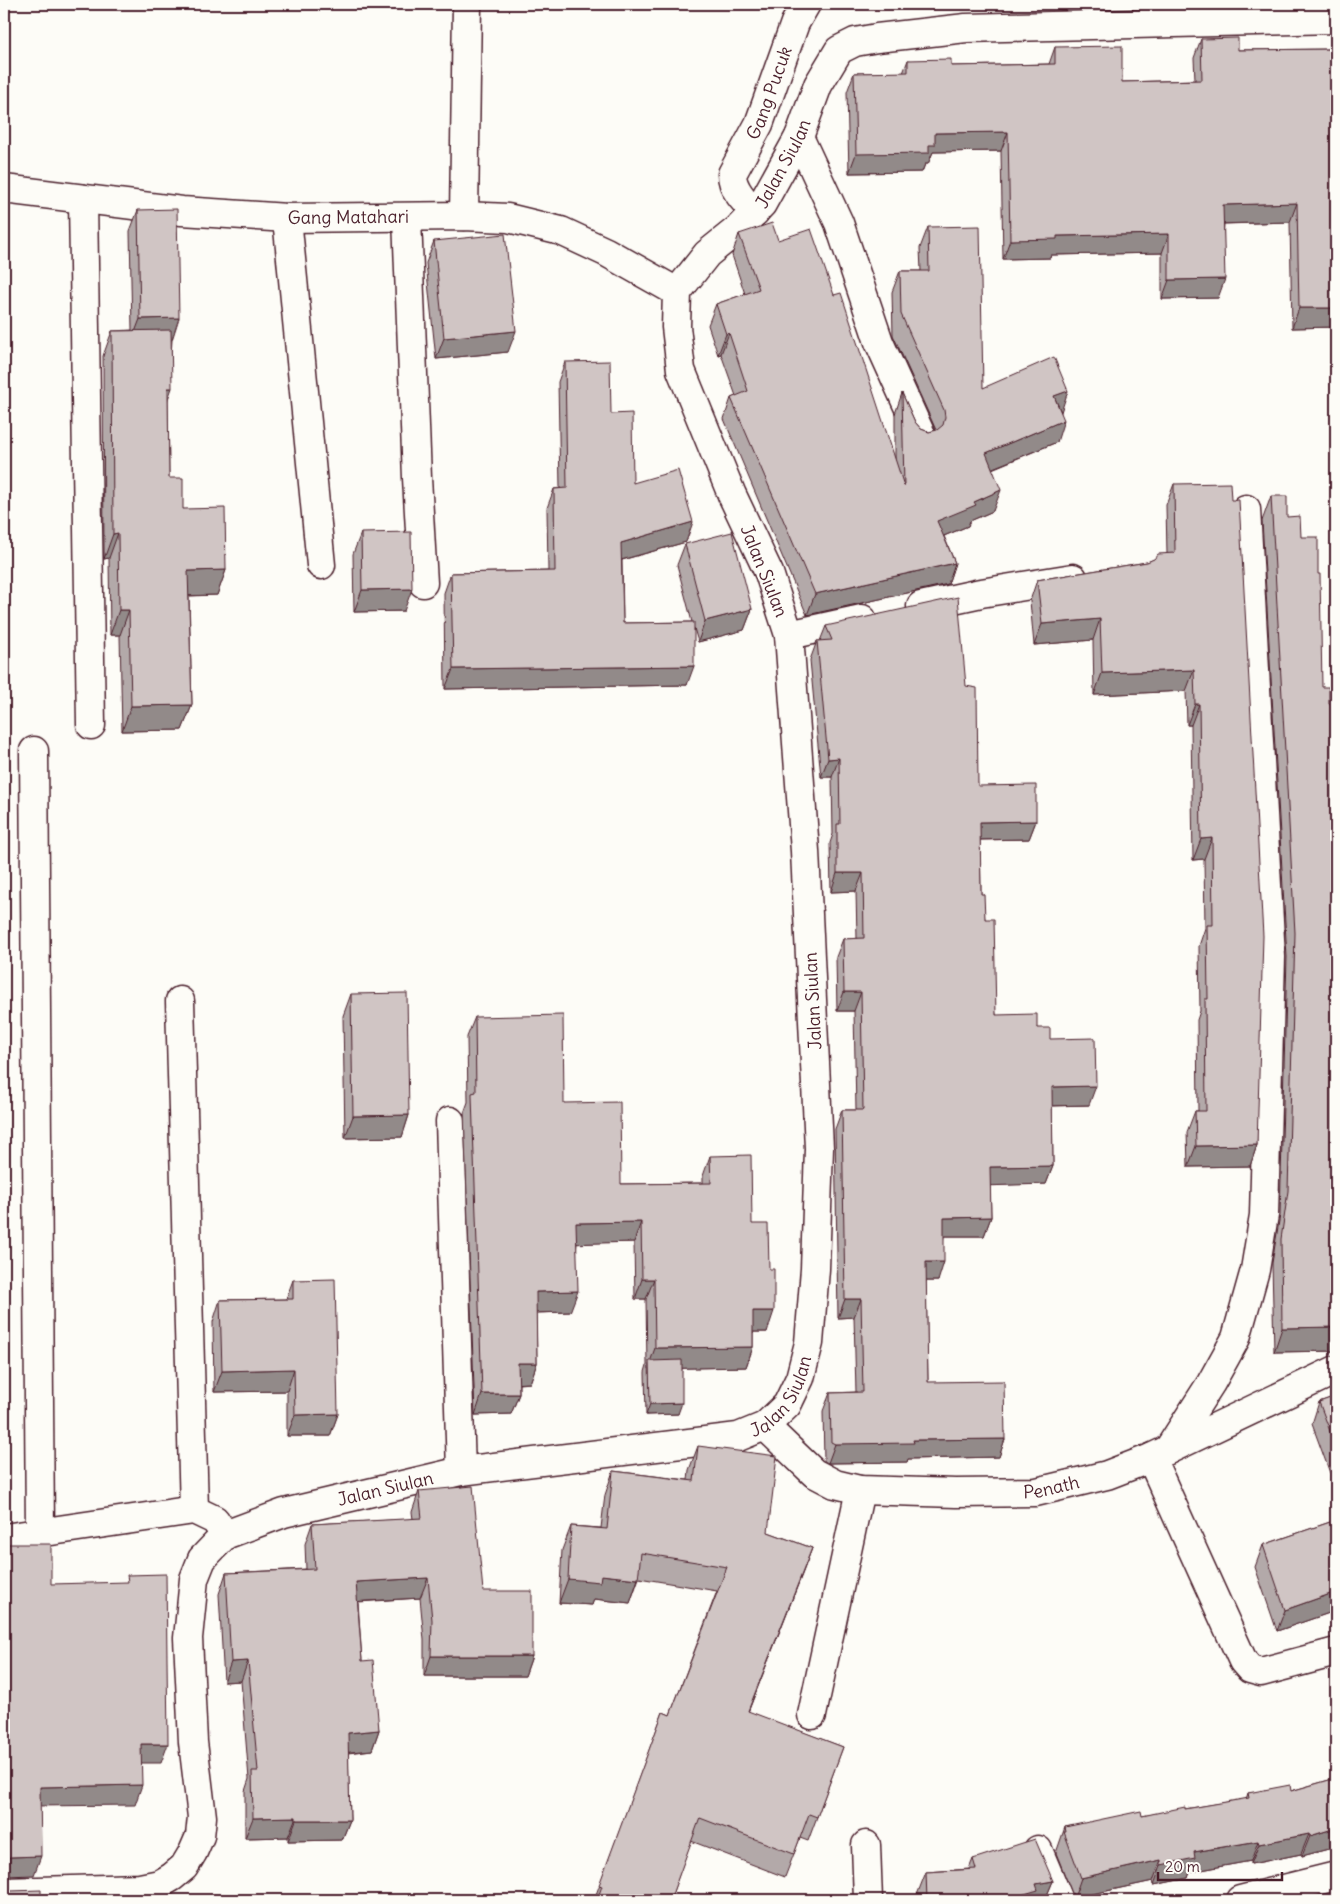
<svg xmlns="http://www.w3.org/2000/svg" width="1340" height="1904" font-family="Delius,sans-serif">
<style>
.lines{fill:none;stroke-linecap:round;stroke-linejoin:round}
.minor-casing{stroke:#4a1f2b;stroke-width:31}
.tertiary-casing{stroke:#4a1f2b;stroke-width:31}
.minor{stroke:#fdfcf7;stroke-width:28}
.tertiary{stroke:#fdfcf7;stroke-width:28}
.wall{fill:#b3a9a9;stroke:#4a1f2b}
.shaded-wall{fill:#928a89;stroke:#4a1f2b}
.building{fill:#d0c5c4;stroke:#4a1f2b}
.labels{text-anchor:middle;stroke-width:4;stroke-linejoin:round;paint-order:stroke}
.street-label{font-size:18px;fill:#4a1f2b;stroke:#fdfcf7}
</style>
<rect width="100%" height="100%" fill="#fdfcf7"/>
<filter id="ink" filterUnits="userSpaceOnUse"><feTurbulence type="fractalNoise" baseFrequency=".02" numOctaves="2"/><feDisplacementMap in="SourceGraphic" scale="10" xChannelSelector="R" yChannelSelector="G"/><feConvolveMatrix kernelMatrix="1 2 1 2 8 2 1 2 1" color-interpolation-filters="sRGB"/></filter>
<g filter="url(#ink)">
<g class="lines">
<!-- minor casing -->
<g class="minor-casing">
<g id="minor">
<path d="M 799,137 L 839,223 L 879,342 L 922,437"/>
<path id="s1" d="M 4,189 L 182,211 L 287,218 L 464,216 L 508,218 L 561,231 L 606,252 L 677,292"/>
<path d="M 83,199 L 91,725"/>
<path id="s2" d="M 755,212 C 745,202 732,189 732,174 L 759,124 L 795,23 L 806,4"/>
<path d="M 464,216 L 467,4"/>
<path d="M 287,218 L 321,565"/>
<path d="M 407,218 L 417,478 L 423,583"/>
<path d="M 921,606 L 981,593 L 1073,578"/>
<path d="M 789,635 L 862,619"/>
<path d="M 34,751 L 40,1532"/>
<path d="M 180,1001 L 194,1510"/>
<path d="M 450,1121 L 461,1471"/>
<path id="s3" d="M 765,1426 L 814,1473 L 835,1484 L 860,1490 L 956,1493 L 1036,1492 L 1107,1475 L 1151,1458 L 1336,1370"/>
<path d="M 1168,1450 L 1211,1383 L 1236,1338 L 1255,1270 L 1264,1215 L 1271,957 L 1246,509"/>
<path d="M 1151,1458 L 1243,1661 L 1250,1669 L 1261,1672 L 1336,1652"/>
<path d="M 4,1538 L 194,1510 L 215,1520 L 225,1535"/>
<path d="M 812,1715 L 860,1490"/>
<path d="M 866,1845 L 868,1900"/>
<path d="M 1038,1850 L 1059,1900"/>
<path d="M 1240,1900 L 1336,1876"/>
</g>
</g>
<!-- tertiary casing -->
<g class="tertiary-casing">
<g id="tertiary">
<path id="s4" d="M 4,1892 L 140,1888 L 160,1884 L 172,1877 L 184,1867 L 193,1852 L 200,1836 L 202,1817 L 193,1742 L 188,1638 L 194,1579 L 202,1559 L 225,1535 L 284,1513 L 461,1471 L 738,1437 L 765,1426 L 787,1405 L 800,1378 L 809,1343 L 815,1269 L 819,1148 L 805,851 L 789,635 L 769,573 L 732,495 L 681,370 L 676,327 L 677,292 L 707,254 L 738,229 L 762,204 L 799,137 L 818,85 L 839,50 L 855,42 L 877,38 L 966,28 L 1336,19"/>
</g>
</g>
<!-- minor -->
<use href="#minor" class="minor"/>
<!-- tertiary -->
<use href="#tertiary" class="tertiary"/>
</g>
<!-- wall -->
<path class="wall" d="M 1336,35 L 1336,323 L 1335,327 L 1292,328 L 1290,222 L 1224,224 L 1218,298 L 1162,299 L 1162,253 L 1051,255 L 1050,258 L 1003,259 L 1001,151 L 933,152 L 928,164 L 925,164 L 922,172 L 849,173 L 847,92 L 854,73 L 903,73 L 908,60 L 951,66 L 1049,64 L 1055,47 L 1122,82 L 1195,80 L 1194,58 L 1201,39 L 1238,50 L 1333,49 L 1333,43 Z
M 138,210 L 172,340 L 168,401 L 169,478 L 183,509 L 226,570 L 217,595 L 189,596 L 192,705 L 182,730 L 122,731 L 120,635 L 110,635 L 109,558 L 104,559 L 103,356 L 112,331 L 132,330 L 130,231 Z
M 928,227 L 983,388 L 1061,412 L 1057,442 L 992,469 L 993,511 L 970,521 L 968,526 L 944,536 L 955,563 L 948,584 L 807,615 L 724,419 L 731,398 L 736,396 L 721,354 L 718,355 L 708,325 L 716,304 L 745,294 L 732,255 L 739,234 L 778,240 L 834,295 L 895,461 L 895,414 L 902,393 L 915,422 L 921,429 L 929,432 L 936,430 L 893,335 L 892,292 L 900,271 L 921,271 L 920,248 Z
M 434,241 L 508,352 L 436,359 L 426,263 Z
M 565,362 L 611,414 L 633,483 L 686,542 L 622,560 L 623,623 L 692,622 L 677,565 L 685,544 L 752,609 L 744,630 L 698,642 L 694,628 L 687,685 L 445,689 L 444,593 L 451,573 L 548,571 L 547,508 L 554,489 L 560,488 L 558,382 Z
M 1174,484 L 1231,500 L 1257,1145 L 1250,1166 L 1188,1167 L 1187,1132 L 1195,1111 L 1198,1111 L 1197,1020 L 1200,1011 L 1199,946 L 1205,928 L 1204,859 L 1193,860 L 1191,725 L 1187,725 L 1186,691 L 1094,695 L 1093,640 L 1034,645 L 1030,601 L 1037,580 L 1147,562 L 1167,554 L 1166,505 Z
M 1271,496 L 1287,517 L 1301,537 L 1336,1351 L 1274,1352 L 1272,1263 L 1280,1215 L 1287,957 L 1262,521 Z
M 361,533 L 404,611 L 354,612 L 353,554 Z
M 826,626 L 966,686 L 978,786 L 1036,821 L 1029,839 L 980,840 L 981,894 L 985,919 L 996,1015 L 1037,1028 L 1050,1039 L 1089,1105 L 1052,1106 L 1053,1166 L 1046,1184 L 990,1185 L 991,1217 L 984,1236 L 944,1236 L 938,1281 L 926,1281 L 928,1382 L 1005,1439 L 999,1457 L 908,1459 L 907,1462 L 828,1463 L 824,1461 L 823,1411 L 830,1393 L 856,1392 L 854,1317 L 838,1318 L 835,1129 L 842,1110 L 856,1110 L 854,1011 L 837,1011 L 836,957 L 843,939 L 857,939 L 856,891 L 831,892 L 830,843 L 833,834 L 832,777 L 821,777 L 810,660 L 817,641 L 820,641 Z
M 351,994 L 409,1115 L 402,1137 L 345,1138 L 343,1016 Z
M 475,1017 L 564,1103 L 621,1184 L 703,1183 L 703,1176 L 710,1156 L 752,1224 L 767,1332 L 753,1332 L 753,1347 L 746,1367 L 682,1368 L 678,1414 L 646,1415 L 645,1372 L 647,1365 L 646,1299 L 635,1299 L 634,1242 L 577,1243 L 570,1312 L 536,1313 L 537,1363 L 530,1383 L 519,1384 L 519,1394 L 511,1414 L 475,1415 L 464,1113 L 468,1102 L 467,1037 Z
M 293,1280 L 338,1414 L 330,1436 L 287,1436 L 287,1391 L 214,1392 L 213,1322 L 220,1300 L 286,1299 Z
M 1336,1396 L 1336,1471 L 1330,1473 L 1312,1424 L 1319,1402 Z
M 698,1446 L 768,1532 L 812,1548 L 748,1712 L 843,1747 L 808,1841 L 800,1838 L 785,1877 L 691,1841 L 670,1900 L 594,1900 L 663,1712 L 670,1715 L 717,1591 L 639,1578 L 630,1603 L 594,1599 L 592,1605 L 559,1603 L 562,1550 L 571,1526 L 601,1528 L 605,1495 L 613,1471 L 688,1480 L 689,1470 Z
M 419,1491 L 483,1591 L 532,1656 L 525,1676 L 424,1676 L 424,1640 L 420,1598 L 358,1602 L 362,1661 L 379,1730 L 372,1750 L 348,1753 L 350,1820 L 342,1840 L 288,1841 L 288,1837 L 245,1838 L 245,1791 L 249,1779 L 241,1681 L 224,1682 L 219,1594 L 226,1573 L 306,1569 L 305,1544 L 312,1524 L 413,1519 L 412,1512 Z
M 1336,1520 L 1336,1616 L 1333,1617 L 1332,1612 L 1277,1631 L 1255,1567 L 1263,1545 Z
M 1336,1778 L 1336,1847 L 1302,1856 L 1301,1854 L 1251,1864 L 1251,1861 L 1190,1872 L 1188,1878 L 1154,1885 L 1153,1881 L 1074,1898 L 1056,1853 L 1065,1827 L 1142,1816 L 1246,1799 L 1248,1793 L 1291,1791 Z
M 973,1859 L 1053,1881 L 1045,1900 L 917,1900 L 917,1895 L 926,1872 L 969,1869 Z"/>
<!-- shaded-wall -->
<path class="shaded-wall" d="M 1008,132 L 1001,151 L 933,152 L 928,164 L 925,164 L 922,172 L 849,173 L 856,154 L 929,145 L 935,133 Z
M 1297,203 L 1290,222 L 1216,224 L 1223,205 Z
M 1169,234 L 1162,253 L 1051,255 L 1050,258 L 1003,259 L 1010,240 L 1057,236 Z
M 1225,279 L 1218,298 L 1162,299 L 1169,280 Z
M 1299,308 L 1336,308 L 1336,323 L 1335,327 L 1292,328 Z
M 179,318 L 172,340 L 132,340 L 140,319 Z
M 516,331 L 508,352 L 436,359 L 444,338 Z
M 729,333 L 721,354 L 718,355 L 726,334 Z
M 168,388 L 172,388 L 163,413 Z
M 1068,391 L 1061,412 L 1054,396 Z
M 1064,420 L 1057,442 L 978,474 L 986,453 Z
M 1001,490 L 993,511 L 970,521 L 968,526 L 929,542 L 937,521 L 974,502 Z
M 693,522 L 686,542 L 614,562 L 621,543 Z
M 118,533 L 109,558 L 104,559 L 113,534 Z
M 955,563 L 948,584 L 807,615 L 815,594 Z
M 226,570 L 217,595 L 179,596 L 188,571 Z
M 412,589 L 404,611 L 354,612 L 362,590 Z
M 752,609 L 744,630 L 698,642 L 705,621 Z
M 119,610 L 129,610 L 120,635 L 110,635 Z
M 1100,619 L 1093,640 L 1034,645 L 1042,624 Z
M 694,666 L 687,685 L 445,689 L 453,669 Z
M 1194,670 L 1186,691 L 1094,695 L 1102,673 Z
M 1195,704 L 1199,704 L 1191,725 L 1187,725 Z
M 192,705 L 182,730 L 122,731 L 131,706 Z
M 839,758 L 832,777 L 821,777 L 828,759 Z
M 1036,821 L 1029,839 L 973,840 L 980,822 Z
M 1212,838 L 1204,859 L 1193,860 L 1201,839 Z
M 837,873 L 863,873 L 856,891 L 831,892 Z
M 844,992 L 861,992 L 854,1011 L 837,1011 Z
M 1096,1086 L 1089,1105 L 1045,1106 L 1052,1087 Z
M 409,1115 L 402,1137 L 345,1138 L 353,1116 Z
M 1257,1145 L 1250,1166 L 1188,1167 L 1196,1146 Z
M 1053,1166 L 1046,1184 L 983,1186 L 990,1167 Z
M 991,1217 L 984,1236 L 937,1236 L 944,1218 Z
M 641,1222 L 634,1242 L 569,1244 L 576,1223 Z
M 926,1262 L 944,1262 L 938,1281 L 919,1281 Z
M 642,1279 L 654,1279 L 646,1299 L 635,1299 Z
M 578,1291 L 570,1312 L 529,1313 L 536,1292 Z
M 845,1299 L 861,1299 L 854,1317 L 838,1318 Z
M 753,1311 L 774,1311 L 767,1332 L 745,1332 Z
M 1336,1327 L 1336,1351 L 1274,1352 L 1282,1328 Z
M 753,1347 L 746,1367 L 649,1369 L 649,1365 L 655,1348 Z
M 518,1363 L 537,1363 L 530,1383 L 511,1384 Z
M 294,1369 L 287,1391 L 214,1392 L 222,1371 Z
M 482,1394 L 519,1394 L 511,1414 L 475,1415 Z
M 682,1403 L 678,1414 L 646,1415 L 650,1404 Z
M 338,1414 L 330,1436 L 287,1436 L 295,1415 Z
M 1005,1439 L 999,1457 L 908,1459 L 907,1462 L 828,1463 L 835,1444 L 913,1440 Z
M 1336,1456 L 1336,1471 L 1330,1473 Z
M 812,1548 L 803,1572 L 739,1735 L 748,1711 Z
M 601,1575 L 638,1579 L 630,1603 L 594,1599 L 592,1605 L 559,1603 L 568,1579 Z
M 428,1578 L 420,1598 L 349,1602 L 356,1582 Z
M 1336,1592 L 1336,1600 L 1332,1612 L 1277,1631 L 1285,1610 Z
M 1336,1609 L 1336,1616 L 1333,1617 Z
M 431,1656 L 532,1656 L 525,1676 L 424,1676 Z
M 248,1661 L 241,1681 L 224,1682 L 231,1662 Z
M 379,1730 L 372,1750 L 341,1753 L 348,1733 Z
M 141,1744 L 168,1744 L 161,1763 L 134,1763 Z
M 142,1785 L 135,1805 L 33,1806 L 40,1787 Z
M 296,1817 L 288,1837 L 245,1838 L 253,1818 Z
M 296,1820 L 350,1820 L 342,1840 L 288,1841 Z
M 1336,1828 L 1336,1847 L 1302,1856 L 1310,1836 Z
M 1309,1834 L 1301,1854 L 1251,1864 L 1259,1844 Z
M 1258,1841 L 1251,1861 L 1190,1872 L 1188,1878 L 1154,1885 L 1161,1865 L 1194,1852 Z
M 41,1856 L 34,1875 L 4,1876 L 4,1859 L 10,1857 Z
M 1161,1860 L 1153,1881 L 1074,1898 L 1081,1878 Z
M 1053,1881 L 1045,1900 L 1019,1900 L 1021,1895 L 1036,1884 Z"/>
<!-- building -->
<path class="building" d="M 1238,38 L 1238,50 L 1336,49 L 1336,308 L 1299,308 L 1297,203 L 1223,205 L 1225,279 L 1169,280 L 1169,234 L 1057,236 L 1057,239 L 1010,240 L 1008,132 L 935,133 L 935,145 L 929,145 L 929,153 L 856,154 L 854,73 L 908,72 L 908,60 L 951,59 L 951,66 L 1055,64 L 1055,47 L 1122,46 L 1122,82 L 1202,80 L 1201,39 Z
M 177,209 L 179,318 L 140,319 L 138,210 Z
M 772,223 L 778,240 L 811,229 L 834,295 L 841,293 L 904,486 L 902,393 L 915,422 L 921,429 L 929,432 L 937,430 L 943,425 L 945,417 L 944,410 L 901,314 L 900,271 L 929,271 L 928,227 L 980,226 L 983,388 L 1054,357 L 1068,391 L 1054,396 L 1064,420 L 986,453 L 1001,490 L 974,502 L 976,505 L 937,521 L 955,563 L 815,594 L 731,398 L 748,391 L 729,333 L 726,334 L 716,304 L 759,289 L 739,234 Z
M 505,234 L 516,331 L 444,338 L 434,241 Z
M 171,330 L 172,388 L 168,388 L 169,478 L 183,478 L 183,509 L 225,508 L 226,570 L 188,571 L 192,705 L 131,706 L 129,610 L 119,610 L 118,533 L 113,534 L 112,331 Z
M 610,361 L 611,414 L 632,413 L 633,483 L 678,470 L 693,522 L 621,543 L 623,623 L 694,622 L 694,666 L 453,669 L 451,573 L 555,571 L 554,489 L 567,488 L 565,362 Z
M 1230,483 L 1231,500 L 1239,500 L 1263,936 L 1257,1145 L 1196,1146 L 1195,1111 L 1206,1111 L 1205,999 L 1208,999 L 1207,925 L 1213,925 L 1212,838 L 1201,839 L 1199,704 L 1195,704 L 1194,670 L 1102,673 L 1100,619 L 1042,624 L 1037,580 L 1147,562 L 1154,559 L 1158,554 L 1175,553 L 1174,484 Z
M 1271,496 L 1287,496 L 1287,517 L 1300,516 L 1301,537 L 1318,537 L 1318,574 L 1320,574 L 1322,687 L 1329,687 L 1329,704 L 1336,704 L 1336,1327 L 1282,1328 L 1281,1239 L 1288,1191 L 1295,933 Z
M 411,532 L 412,589 L 362,590 L 361,533 Z
M 732,532 L 752,609 L 705,621 L 685,544 Z
M 958,597 L 966,686 L 977,688 L 978,786 L 1036,785 L 1036,821 L 980,822 L 981,894 L 984,894 L 985,919 L 994,919 L 996,1015 L 1037,1014 L 1037,1028 L 1050,1028 L 1050,1039 L 1095,1038 L 1096,1086 L 1052,1087 L 1053,1166 L 990,1167 L 991,1217 L 944,1218 L 944,1262 L 926,1262 L 928,1382 L 1004,1381 L 1005,1439 L 913,1440 L 914,1443 L 835,1444 L 831,1442 L 830,1393 L 863,1392 L 861,1299 L 845,1299 L 842,1110 L 863,1110 L 861,992 L 844,992 L 843,939 L 864,938 L 863,873 L 837,873 L 837,824 L 840,824 L 839,758 L 828,759 L 817,641 L 832,640 L 826,626 Z
M 407,993 L 409,1115 L 353,1116 L 351,994 Z
M 563,1015 L 564,1103 L 620,1102 L 621,1184 L 711,1183 L 710,1156 L 751,1155 L 752,1224 L 768,1224 L 769,1269 L 774,1269 L 774,1311 L 753,1311 L 753,1347 L 655,1348 L 654,1279 L 642,1279 L 641,1222 L 576,1223 L 578,1291 L 536,1292 L 537,1363 L 518,1363 L 519,1394 L 482,1394 L 472,1096 L 472,1093 L 476,1092 L 475,1017 Z
M 335,1279 L 338,1414 L 295,1415 L 294,1369 L 222,1371 L 220,1300 L 293,1299 L 293,1280 Z
M 682,1360 L 682,1403 L 650,1404 L 649,1361 Z
M 1336,1396 L 1336,1447 L 1319,1402 Z
M 698,1446 L 777,1456 L 768,1532 L 812,1548 L 748,1711 L 843,1747 L 817,1817 L 809,1814 L 794,1854 L 700,1818 L 670,1900 L 597,1900 L 602,1886 L 599,1885 L 663,1712 L 670,1715 L 727,1567 L 641,1553 L 638,1579 L 601,1575 L 600,1582 L 568,1579 L 571,1526 L 607,1529 L 613,1471 L 694,1481 Z
M 473,1486 L 483,1591 L 532,1591 L 532,1656 L 431,1656 L 432,1620 L 428,1578 L 356,1582 L 362,1661 L 373,1660 L 379,1730 L 348,1733 L 350,1820 L 296,1820 L 296,1817 L 253,1818 L 252,1771 L 258,1771 L 248,1661 L 231,1662 L 226,1573 L 315,1569 L 312,1524 L 422,1518 L 419,1491 Z
M 1336,1520 L 1336,1592 L 1285,1610 L 1263,1545 Z
M 4,1544 L 51,1544 L 51,1584 L 128,1582 L 127,1575 L 166,1574 L 168,1744 L 141,1744 L 142,1785 L 40,1787 L 41,1856 L 10,1857 L 4,1859 Z
M 1336,1778 L 1336,1828 L 1310,1836 L 1309,1834 L 1259,1844 L 1258,1841 L 1194,1852 L 1195,1858 L 1161,1865 L 1161,1860 L 1081,1878 L 1064,1832 L 1066,1832 L 1065,1827 L 1141,1811 L 1142,1816 L 1185,1807 L 1185,1809 L 1249,1798 L 1248,1793 L 1290,1785 L 1291,1791 Z
M 1035,1839 L 1053,1881 L 1036,1884 L 1038,1890 L 1021,1895 L 1021,1900 L 927,1900 L 926,1872 L 976,1869 L 973,1859 Z
M 4,1889 L 10,1891 L 41,1890 L 41,1900 L 4,1900 Z"/>
</g>
<g class="labels">
<!-- street labels -->
<g class="street-label">
<text dy="6" stroke="none"><textPath href="#s2" startOffset="135">Gang Pucuk</textPath></text>
<text dy="6" stroke="none"><textPath href="#s4" startOffset="2426">Jalan Siulan</textPath></text>
<text dy="6" stroke="none"><textPath href="#s1" startOffset="346">Gang Matahari</textPath></text>
<text transform="translate(764 571) rotate(68)" y="6">Jalan Siulan</text>
<text transform="translate(813 1001) rotate(-93)" y="6">Jalan Siulan</text>
<text dy="6" stroke="none"><textPath href="#s4" startOffset="1121">Jalan Siulan</textPath></text>
<text dy="6" stroke="none"><textPath href="#s3" startOffset="309">Penath</textPath></text>
<text dy="6" stroke="none"><textPath href="#s4" startOffset="701">Jalan Siulan</textPath></text>
</g>
</g>
<!-- margin -->
<rect width="1340" height="1904" fill="none" stroke="#fdfcf7" stroke-width="20"/>
<rect x="10" y="10" width="1320" height="1884" fill="none" stroke="#4a1f2b" stroke-width="2" filter="url(#ink)"/>
<!-- scale -->
<path d="M1158 1872v8h124v-8" fill="none" stroke="#4a1f2b" stroke-width="2.5"/>
<text x="1165" y="1872" font-size="15" fill="#4a1f2b" stroke="#fdfcf7" stroke-width="4" paint-order="stroke">20 m</text>
</svg>
